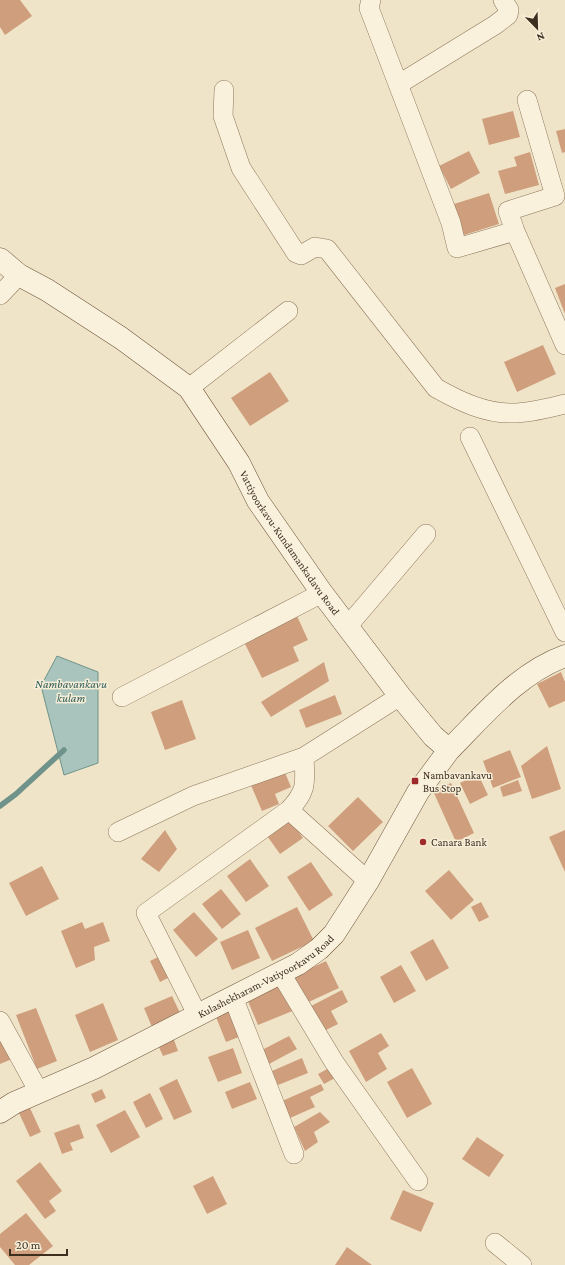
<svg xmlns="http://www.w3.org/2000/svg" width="565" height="1265" font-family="'Crimson Pro',serif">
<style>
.water{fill:#a9c4bc;stroke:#6f938a}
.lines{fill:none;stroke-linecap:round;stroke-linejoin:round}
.stream{stroke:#6f938a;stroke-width:5.5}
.building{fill:#cf9f7d}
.street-casing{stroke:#8d765c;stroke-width:20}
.secondary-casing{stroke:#6f573f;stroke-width:23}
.street{stroke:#faf1dc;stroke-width:19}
.secondary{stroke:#faf1dc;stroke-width:22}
.poi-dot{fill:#9e2a2b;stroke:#f7eed8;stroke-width:1.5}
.labels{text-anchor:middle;stroke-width:3;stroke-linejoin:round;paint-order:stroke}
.street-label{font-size:11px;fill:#3d2e20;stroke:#f7eed8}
.poi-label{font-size:11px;fill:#3d2e20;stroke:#f7eed8;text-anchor:start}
.water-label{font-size:12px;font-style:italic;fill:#2f5d5a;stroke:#f7eed8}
</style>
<rect width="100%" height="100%" fill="#f0e4c8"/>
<!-- water -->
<path class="water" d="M 57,656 L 98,672 L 98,763 L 64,775 L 41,686 Z"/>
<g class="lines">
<!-- stream -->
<path class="stream" d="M 0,806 L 16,794 L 64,750"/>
</g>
<!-- building -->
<path class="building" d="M 0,0 L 20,0 L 32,16 L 5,35 L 0,27 Z
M 513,111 L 520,137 L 489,145 L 482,119 Z
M 565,129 L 565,152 L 562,153 L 556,131 Z
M 469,151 L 480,173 L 451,189 L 439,166 Z
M 530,152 L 539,185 L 505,194 L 498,171 L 517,166 L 514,157 Z
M 489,193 L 499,224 L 464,235 L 454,204 Z
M 565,284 L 565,314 L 555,288 Z
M 543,345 L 556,374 L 517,392 L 504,362 Z
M 270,372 L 289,401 L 250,426 L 231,398 Z
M 297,616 L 308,640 L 293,647 L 299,661 L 262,678 L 244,642 Z
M 324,662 L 329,681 L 271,717 L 261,702 Z
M 561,672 L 565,682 L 565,701 L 549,708 L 537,684 Z
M 335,695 L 342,714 L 306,728 L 299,710 Z
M 182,700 L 196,739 L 165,750 L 151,712 Z
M 547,746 L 561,789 L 532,799 L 521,766 Z
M 510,750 L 521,777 L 493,788 L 483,761 Z
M 283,768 L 291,787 L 275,794 L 279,804 L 262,811 L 250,783 Z
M 478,774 L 488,795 L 470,804 L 460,783 Z
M 518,780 L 522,791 L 503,797 L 500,787 Z
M 451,783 L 474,833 L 456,842 L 433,791 Z
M 358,797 L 383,822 L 353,851 L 328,826 Z
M 287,816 L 303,838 L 280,854 L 265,833 Z
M 165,830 L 177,849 L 159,872 L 141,859 Z
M 565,830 L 565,872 L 549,837 Z
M 250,859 L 269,886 L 246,902 L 227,876 Z
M 311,862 L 333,895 L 309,911 L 287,877 Z
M 42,866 L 59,899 L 26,916 L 9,883 Z
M 449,870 L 474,900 L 451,920 L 425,891 Z
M 221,889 L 241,914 L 222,929 L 202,904 Z
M 481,902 L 489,917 L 479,922 L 471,907 Z
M 297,907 L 314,941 L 272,961 L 255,928 Z
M 194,912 L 218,939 L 196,957 L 173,930 Z
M 82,922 L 85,929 L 103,922 L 110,941 L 94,947 L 95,960 L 76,968 L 61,931 Z
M 248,930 L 260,958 L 232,970 L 220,942 Z
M 433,939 L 449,968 L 426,981 L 410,952 Z
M 164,954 L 174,975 L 160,982 L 150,961 Z
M 326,961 L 339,988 L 302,1005 L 290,978 Z
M 401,965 L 416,991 L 394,1003 L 380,977 Z
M 285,983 L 295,1010 L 258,1025 L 247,999 Z
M 342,990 L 348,1002 L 331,1011 L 338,1024 L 324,1031 L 311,1006 Z
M 172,996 L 181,1015 L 152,1027 L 144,1008 Z
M 103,1003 L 118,1040 L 90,1052 L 75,1015 Z
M 36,1008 L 57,1061 L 37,1069 L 16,1015 Z
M 234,1010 L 244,1035 L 226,1042 L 216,1017 Z
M 0,1033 L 12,1059 L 0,1064 Z
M 381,1033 L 389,1046 L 378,1053 L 387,1069 L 366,1082 L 349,1051 Z
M 289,1036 L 297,1049 L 269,1064 L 262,1050 Z
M 173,1037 L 178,1051 L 163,1056 L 157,1043 Z
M 233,1048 L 242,1073 L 218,1082 L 208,1057 Z
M 302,1058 L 308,1073 L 278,1085 L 272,1071 Z
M 329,1068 L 335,1078 L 324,1084 L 318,1074 Z
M 412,1068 L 432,1104 L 407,1118 L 387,1082 Z
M 177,1079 L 192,1112 L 174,1120 L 159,1088 Z
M 250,1082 L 257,1099 L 232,1109 L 225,1092 Z
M 321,1084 L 324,1090 L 310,1097 L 315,1107 L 290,1118 L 282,1101 Z
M 102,1089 L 106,1098 L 95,1103 L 91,1094 Z
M 150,1093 L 163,1119 L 146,1128 L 133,1102 Z
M 30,1108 L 41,1132 L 30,1137 L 19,1113 Z
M 125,1110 L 140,1137 L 111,1153 L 96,1125 Z
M 320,1112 L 330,1122 L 314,1132 L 318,1142 L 305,1151 L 294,1127 Z
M 79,1124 L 84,1138 L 70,1143 L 73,1150 L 62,1154 L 54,1133 Z
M 477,1137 L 504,1155 L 489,1177 L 462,1159 Z
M 40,1162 L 62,1191 L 49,1201 L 56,1211 L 45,1219 L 16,1181 Z
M 213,1176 L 227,1204 L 207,1214 L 193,1186 Z
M 403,1190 L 434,1203 L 421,1232 L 390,1219 Z
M 26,1213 L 53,1246 L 29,1265 L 15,1265 L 0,1247 L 0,1234 Z
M 347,1247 L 372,1265 L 335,1265 Z"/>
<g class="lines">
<!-- street casing -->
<g class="street-casing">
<path id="street" d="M 371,0 L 369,8 L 451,223 L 457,248 L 515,231
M 399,84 L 495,25 L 508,15 L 509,10 L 503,0
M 224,90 L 223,116 L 241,168 L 296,253 L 301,255 L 315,247 L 327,249 L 436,388 C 459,401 486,414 513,413 C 530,413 548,408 565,404
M 527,100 L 555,196 L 508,211 L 515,231 L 565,345
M 0,295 L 19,275
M 189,388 L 288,311
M 470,437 L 565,632
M 347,627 L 426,534
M 122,697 L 322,593
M 289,810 L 368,881
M 118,832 L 193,796 L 304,757
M 280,972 L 334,1062 L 418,1181
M 233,997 L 294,1154
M 197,1014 L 146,913 L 289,810 C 308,790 305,782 304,757 L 400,696
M 0,1021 L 39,1092
M 495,1243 L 522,1265"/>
</g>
<!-- secondary casing -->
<g class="secondary-casing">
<g id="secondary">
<path id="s1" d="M 0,259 L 19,275 L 47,290 L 121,338 L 189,388 L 239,463 L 258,501 L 322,593 L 400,696 L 433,736 L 449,750 C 484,715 518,673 565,656"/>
<path id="s2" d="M 0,1112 L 14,1103 L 94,1068 L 233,997 L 298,964 L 319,949 L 334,934 L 368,881 L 418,792 L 449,750"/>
</g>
</g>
<!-- street -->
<use href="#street" class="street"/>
<!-- secondary -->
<use href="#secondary" class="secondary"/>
</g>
<!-- markers -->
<g class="poi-dot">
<rect x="411" y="777" width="8" height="8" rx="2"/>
<circle cx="423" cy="842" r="4"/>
</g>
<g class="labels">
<!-- street labels -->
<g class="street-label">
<text dy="4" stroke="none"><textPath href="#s1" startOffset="414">Vattiyoorkavu-Kundamankadavu Road</textPath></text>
<text dy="4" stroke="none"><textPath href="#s2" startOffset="299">Kulashekharam-Vatiyoorkavu Road</textPath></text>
</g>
<!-- poi labels -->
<g class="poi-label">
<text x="423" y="779">Nambavankavu<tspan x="423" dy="13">Bus Stop</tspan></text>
<text x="431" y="846">Canara Bank</text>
</g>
<!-- water labels -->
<g class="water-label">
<text x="71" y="688">Nambavankavu<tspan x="71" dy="14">kulam</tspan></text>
</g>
</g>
<!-- north arrow -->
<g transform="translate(537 28) rotate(157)" stroke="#f7eed8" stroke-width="3" paint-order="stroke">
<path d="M0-3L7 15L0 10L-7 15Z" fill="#3d2e20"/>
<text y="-6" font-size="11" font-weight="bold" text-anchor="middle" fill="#3d2e20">N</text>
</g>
<!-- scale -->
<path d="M10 1249v6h57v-6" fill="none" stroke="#3d2e20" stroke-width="2"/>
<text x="16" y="1249" font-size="12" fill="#3d2e20" stroke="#f7eed8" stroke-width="3" paint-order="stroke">20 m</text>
</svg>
